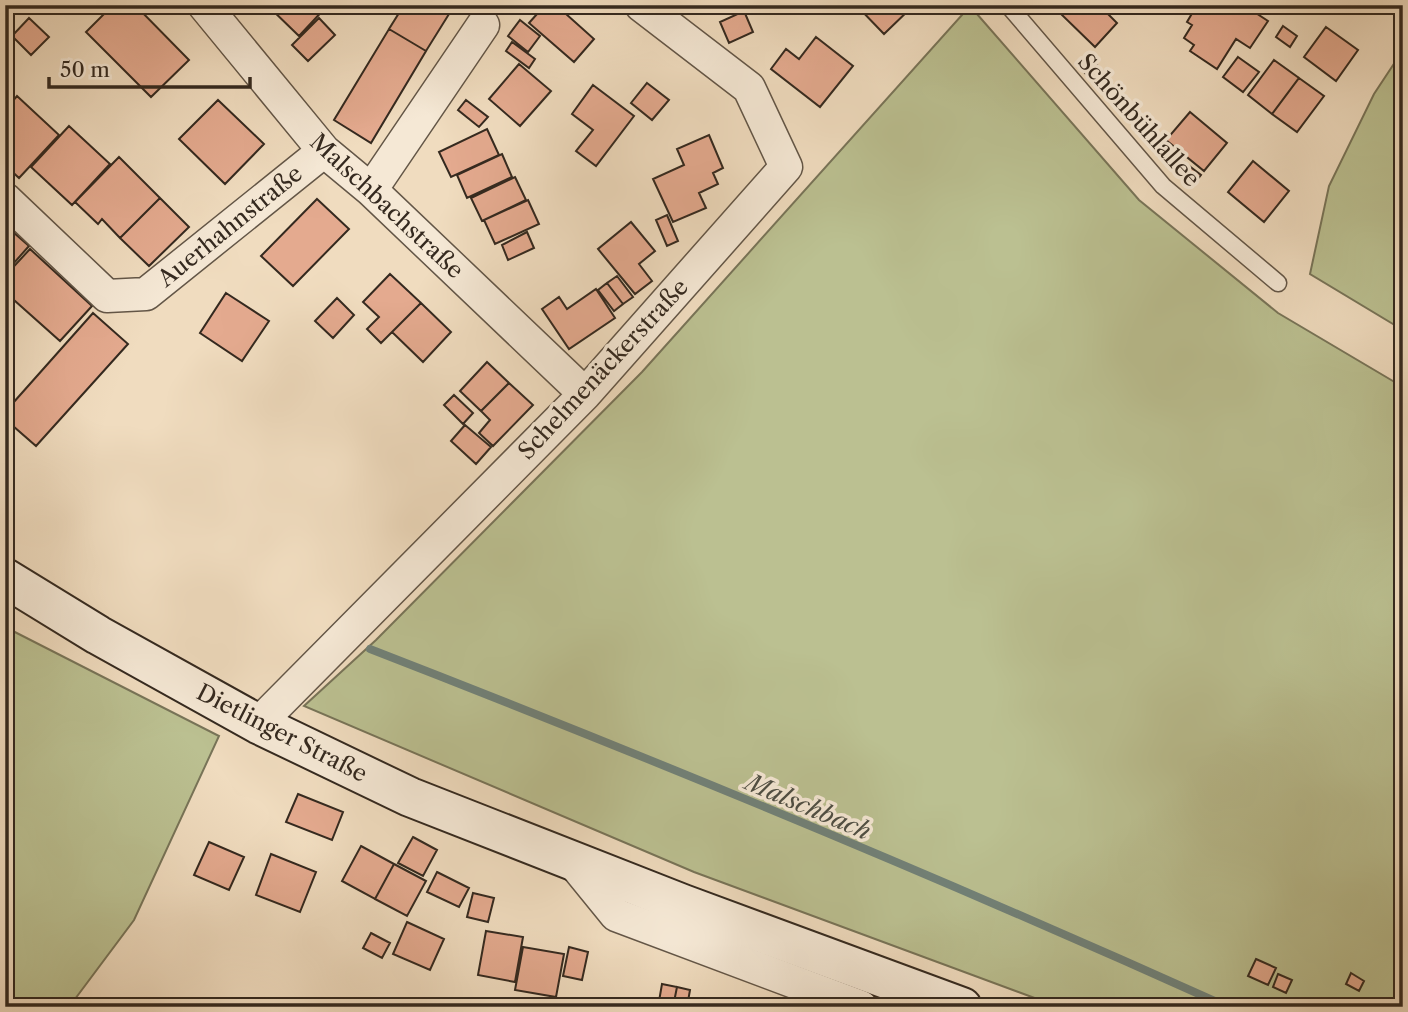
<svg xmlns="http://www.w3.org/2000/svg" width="1408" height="1012" font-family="'Libre Caslon Text',serif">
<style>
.green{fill:#bbc091;stroke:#787458;stroke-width:2}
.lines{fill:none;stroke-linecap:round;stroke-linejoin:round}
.stream{stroke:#718178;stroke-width:8}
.building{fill:#e4aa8f;stroke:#34291f;stroke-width:2}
.lane-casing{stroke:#635647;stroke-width:19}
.street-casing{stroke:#635647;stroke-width:35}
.secondary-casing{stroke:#34291f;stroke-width:42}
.lane{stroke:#f5e8d5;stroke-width:16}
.street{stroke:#f5e8d5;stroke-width:32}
.secondary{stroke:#f5e8d5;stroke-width:38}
.labels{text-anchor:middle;stroke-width:7;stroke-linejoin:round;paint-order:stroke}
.street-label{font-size:23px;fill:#34291f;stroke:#f5e8d5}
.water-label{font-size:24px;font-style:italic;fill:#4e4e44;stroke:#f5e8d5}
</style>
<rect width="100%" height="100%" fill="#f0dcbf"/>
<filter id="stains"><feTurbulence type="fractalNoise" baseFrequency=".00286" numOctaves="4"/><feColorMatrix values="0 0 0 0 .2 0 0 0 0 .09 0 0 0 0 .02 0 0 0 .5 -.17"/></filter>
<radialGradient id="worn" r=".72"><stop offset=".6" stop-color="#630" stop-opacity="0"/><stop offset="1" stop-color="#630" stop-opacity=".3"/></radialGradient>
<!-- green -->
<path class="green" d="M 970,6 L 1139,200 L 1278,313 L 1403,387 L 1403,1007 L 1059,1007 L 694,872 L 304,706 L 376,640 L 642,372 Z
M 1403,50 L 1403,330 L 1310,274 L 1329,186 L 1374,94 Z
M 5,627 L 219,736 L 134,920 L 69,1007 L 5,1007 Z"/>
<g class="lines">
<!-- stream -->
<path class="stream" d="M 370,649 C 659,761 946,880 1228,1007"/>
</g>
<!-- building -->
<path class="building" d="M 113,5 L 135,5 L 189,60 L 151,97 L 86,32 Z
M 267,5 L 328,5 L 299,36 Z
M 404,5 L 454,6 L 426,51 L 389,29 Z
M 545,5 L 556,5 L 594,39 L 574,62 L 529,23 Z
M 856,5 L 912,5 L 913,6 L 884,34 Z
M 1071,5 L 1099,5 L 1117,23 L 1095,47 L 1062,15 Z
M 1197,5 L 1208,10 L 1212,5 L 1233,5 L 1242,11 L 1245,6 L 1268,21 L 1250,48 L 1236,39 L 1217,69 L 1190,51 L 1194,45 L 1184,38 L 1192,25 L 1187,22 Z
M 744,11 L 753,32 L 729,43 L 720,22 Z
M 29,18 L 49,37 L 31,55 L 12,36 Z
M 319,18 L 335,35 L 308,61 L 292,45 Z
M 520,20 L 540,36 L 528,52 L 508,36 Z
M 1283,26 L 1297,36 L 1290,47 L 1276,37 Z
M 1326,27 L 1358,50 L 1336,81 L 1304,57 Z
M 389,29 L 426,51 L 371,143 L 334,120 Z
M 816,37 L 853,66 L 820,107 L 771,69 L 786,49 L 799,59 Z
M 512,42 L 535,59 L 529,68 L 506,51 Z
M 1087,55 L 1104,72 L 1094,82 L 1077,65 Z
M 1238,57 L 1259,72 L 1243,92 L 1223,77 Z
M 1274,60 L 1299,78 L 1272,114 L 1248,95 Z
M 519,64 L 551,91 L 520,126 L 489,99 Z
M 1299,78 L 1324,96 L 1297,132 L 1272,114 Z
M 647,83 L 669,100 L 652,120 L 631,103 Z
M 593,85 L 634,116 L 596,166 L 576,151 L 593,130 L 572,114 Z
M 17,96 L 59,135 L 19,178 L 5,165 L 5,110 Z
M 218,100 L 264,144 L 225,184 L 179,139 Z
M 466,100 L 488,117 L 479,127 L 458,110 Z
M 1190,112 L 1227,143 L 1204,171 L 1166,140 Z
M 69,126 L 110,164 L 72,205 L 31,167 Z
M 487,129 L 499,155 L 451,177 L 439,152 Z
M 709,135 L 723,168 L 713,173 L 718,184 L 699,193 L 706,208 L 673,222 L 653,179 L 684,165 L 677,149 Z
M 502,154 L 512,177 L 467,198 L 457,175 Z
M 119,157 L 160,198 L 120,238 L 102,219 L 98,224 L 75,202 Z
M 1253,161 L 1289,191 L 1264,222 L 1228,192 Z
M 1184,162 L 1201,175 L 1193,185 L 1176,172 Z
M 515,177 L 526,200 L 482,221 L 471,198 Z
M 160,198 L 189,227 L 149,266 L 120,238 Z
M 317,199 L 349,229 L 293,286 L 261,256 Z
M 528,200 L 539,224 L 495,244 L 484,220 Z
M 667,215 L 678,241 L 667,246 L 656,220 Z
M 631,222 L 655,251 L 639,264 L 652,281 L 635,294 L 598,249 Z
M 5,225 L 29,246 L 5,273 Z
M 527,232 L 534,248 L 508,260 L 502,245 Z
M 30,249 L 92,306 L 60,341 L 5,292 L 5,276 Z
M 390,274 L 421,303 L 381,343 L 367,329 L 379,317 L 363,302 Z
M 617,276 L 633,297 L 623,304 L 607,283 Z
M 607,283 L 623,304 L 614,311 L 598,290 Z
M 596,289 L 615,318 L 569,349 L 542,309 L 559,297 L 567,309 Z
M 226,293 L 269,321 L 242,361 L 200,333 Z
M 337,298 L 354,315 L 333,338 L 315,321 Z
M 421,303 L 451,332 L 423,362 L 392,332 Z
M 93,313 L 128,344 L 36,446 L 5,419 L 5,412 Z
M 487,362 L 509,383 L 481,411 L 460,391 Z
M 509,383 L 533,405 L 493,446 L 479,433 L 490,420 L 481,411 Z
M 454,395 L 473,413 L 463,424 L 444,405 Z
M 465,425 L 491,447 L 476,464 L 451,441 Z
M 298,794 L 343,812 L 332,840 L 286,822 Z
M 413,837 L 437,850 L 423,876 L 398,863 Z
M 209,842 L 244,857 L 229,890 L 194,875 Z
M 361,846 L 394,864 L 375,899 L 342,881 Z
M 271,854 L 316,872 L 300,912 L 256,895 Z
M 394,864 L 426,881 L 407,916 L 375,899 Z
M 437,872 L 469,888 L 459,907 L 427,892 Z
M 473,893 L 494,898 L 488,922 L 467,917 Z
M 407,922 L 444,939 L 430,970 L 393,954 Z
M 486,931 L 523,937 L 515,982 L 478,975 Z
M 371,933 L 390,943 L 382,958 L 363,948 Z
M 523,947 L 564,954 L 556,997 L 515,990 Z
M 569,947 L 588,952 L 582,980 L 563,976 Z
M 1256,959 L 1276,968 L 1268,985 L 1248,976 Z
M 1351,973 L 1364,981 L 1359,991 L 1346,984 Z
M 1278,974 L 1292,980 L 1286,993 L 1273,987 Z
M 662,984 L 677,987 L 673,1007 L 658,1007 Z
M 677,987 L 690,990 L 687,1007 L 673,1007 Z"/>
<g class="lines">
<!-- lane casing -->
<g class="lane-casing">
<path id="lane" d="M 1008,5 L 1163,186 L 1278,283"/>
</g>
<!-- street casing -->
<g class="street-casing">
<path id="street" d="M 204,5 L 324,151 L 371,190 L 585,394
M 371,190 L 483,25
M 5,199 L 107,296 L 146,294 L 324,151
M 258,724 L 585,394 L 786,167 L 749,88 L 641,5
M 572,861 L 616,915 L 861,1007"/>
</g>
<!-- secondary casing -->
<g class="secondary-casing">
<path id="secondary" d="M 5,578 L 98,635 L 258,724 L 410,797 L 683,904 L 962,1007"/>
</g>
<!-- lane -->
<use href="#lane" class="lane"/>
<!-- street -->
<use href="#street" class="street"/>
<!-- secondary -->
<use href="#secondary" class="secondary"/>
</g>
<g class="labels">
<!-- street labels -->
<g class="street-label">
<text transform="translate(1139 120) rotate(48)" y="8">Schönbühlallee</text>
<text transform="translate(387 206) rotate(43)" y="8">Malschbachstraße</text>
<text transform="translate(230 226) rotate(-39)" y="8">Auerhahnstraße</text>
<text transform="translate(603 369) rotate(-47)" y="8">Schelmenäckerstraße</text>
<text transform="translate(282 733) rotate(27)" y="8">Dietlinger Straße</text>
</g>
<!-- water labels -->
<g class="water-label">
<text transform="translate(808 807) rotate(23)" y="8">Malschbach</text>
</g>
</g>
<!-- margin -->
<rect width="1408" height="1012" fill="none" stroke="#f0dcbf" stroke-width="28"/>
<rect x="7" y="7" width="1394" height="998" fill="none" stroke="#34291f" stroke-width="3.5"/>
<rect x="14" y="14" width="1380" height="984" fill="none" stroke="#34291f" stroke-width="2"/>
<!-- scale -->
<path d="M49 77v10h201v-10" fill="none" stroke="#34291f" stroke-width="3.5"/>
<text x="60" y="77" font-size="21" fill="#34291f" stroke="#f5e8d5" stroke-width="5" paint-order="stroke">50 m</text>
<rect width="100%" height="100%" filter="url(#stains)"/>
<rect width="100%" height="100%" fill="url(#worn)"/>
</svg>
